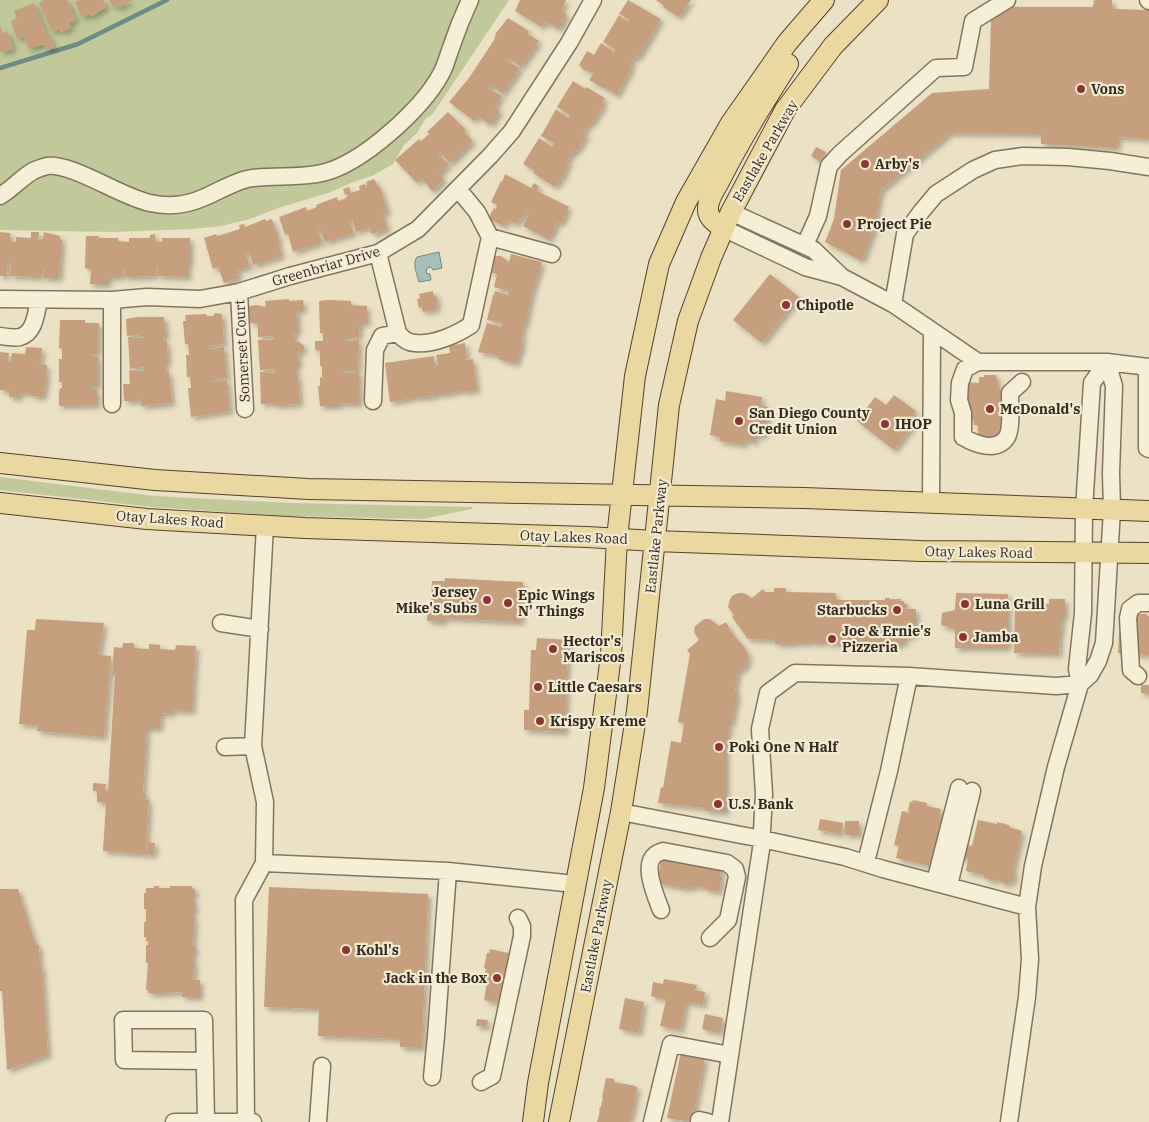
<svg xmlns="http://www.w3.org/2000/svg" width="1149" height="1122" font-family="'IBM Plex Serif',serif">
<style>
.green{fill:#c1c89a}
.water{fill:#a7bfb9;stroke:#6e8c86}
.lines{fill:none;stroke-linecap:round;stroke-linejoin:round}
.stream{stroke:#6e8c86;stroke-width:4.5}
.building{fill:#c69f7e;filter:url(#shadow)}
.minor-casing{stroke:#85745d;stroke-width:19}
.major-casing{stroke:#534231;stroke-width:22}
.minor{stroke:#f6efd8;stroke-width:16}
.major{stroke:#ebd7a0;stroke-width:20}
.poi-dot{fill:#8f3531;stroke:#f3ebd4;stroke-width:2}
.labels{text-anchor:middle;stroke-width:4.5;stroke-linejoin:round;paint-order:stroke}
.poi-label{font-size:14px;font-weight:bold;fill:#362b1f;stroke:#f3ebd4;text-anchor:start}
.street-label{font-size:14px;fill:#362b1f;stroke:#f3ebd4}
</style>
<defs>
<filter id="shadow"><feDropShadow dx="3.5" dy="3.5" stdDeviation="2.5" flood-color="#0004"/></filter>
</defs>
<rect width="100%" height="100%" fill="#ebe1c5"/>
<!-- green -->
<path class="green" d="M 0,0 L 509,0 L 432,115 L 426,118 L 417,133 L 404,145 L 393,164 L 374,175 L 351,183 L 328,193 L 278,208 L 250,219 L 221,226 L 192,229 L 112,232 L 0,230 Z
M 0,477 L 154,496 L 291,503 L 472,507 L 472,509 L 423,519 L 287,516 L 152,507 L 0,490 Z"/>
<!-- water -->
<path class="water" d="M 439,252 L 442,268 L 433,270 L 431,267 L 427,268 L 426,273 L 430,274 L 431,280 L 419,282 C 417,274 412,264 417,257 Z"/>
<g class="lines">
<!-- stream -->
<path class="stream" d="M 0,68 L 78,44 L 167,0"/>
</g>
<!-- building -->
<path class="building" d="M 44,0 L 67,0 L 76,20 L 69,23 L 71,28 L 61,32 L 60,29 L 52,32 L 39,3 Z
M 79,0 L 103,0 L 106,7 L 92,16 L 89,14 L 82,18 L 75,2 Z
M 109,0 L 132,0 L 119,8 L 118,5 L 113,7 Z
M 520,0 L 566,0 L 561,11 L 567,14 L 559,29 L 545,22 L 542,27 L 515,11 Z
M 628,0 L 661,19 L 638,58 L 635,56 L 632,61 L 630,66 L 632,67 L 617,95 L 589,80 L 594,73 L 584,70 L 579,65 L 587,51 L 594,55 L 601,43 L 614,52 L 615,49 L 603,42 L 619,15 L 628,22 L 630,20 L 619,14 Z
M 656,0 L 691,0 L 679,17 L 663,7 L 664,6 Z
M 1094,0 L 1112,0 L 1112,9 L 1149,10 L 1149,139 L 1119,137 L 1117,148 L 1041,144 L 1041,134 L 950,133 L 881,190 L 873,232 L 862,261 L 825,242 L 834,219 L 841,170 L 932,93 L 989,89 L 991,21 L 1006,7 L 1093,7 Z
M 34,3 L 48,38 L 50,37 L 54,47 L 47,50 L 44,44 L 29,49 L 24,36 L 17,39 L 11,21 L 17,18 L 14,11 Z
M 508,18 L 529,31 L 528,34 L 539,41 L 521,67 L 509,58 L 507,61 L 520,68 L 503,94 L 491,85 L 488,88 L 502,96 L 495,107 L 500,111 L 491,125 L 477,116 L 474,121 L 449,102 L 469,78 L 494,40 L 496,33 Z
M 0,26 L 3,33 L 8,32 L 13,49 L 0,52 Z
M 573,81 L 585,89 L 586,87 L 605,98 L 602,102 L 604,104 L 592,124 L 590,123 L 583,133 L 587,135 L 576,152 L 574,151 L 571,155 L 567,162 L 570,163 L 564,171 L 566,172 L 555,187 L 533,173 L 535,171 L 523,164 L 539,138 L 552,147 L 554,143 L 541,136 L 556,109 L 568,118 L 570,115 L 557,107 Z
M 448,112 L 466,130 L 464,132 L 473,141 L 452,162 L 449,162 L 440,152 L 438,155 L 449,164 L 439,174 L 444,179 L 433,191 L 431,190 L 422,178 L 417,183 L 395,160 L 419,139 L 421,141 L 429,134 L 427,132 Z
M 816,147 L 826,152 L 821,162 L 811,156 Z
M 505,174 L 531,188 L 534,183 L 539,186 L 537,191 L 569,207 L 561,224 L 557,222 L 555,226 L 556,226 L 549,240 L 523,226 L 529,214 L 526,213 L 523,219 L 521,218 L 516,224 L 507,220 L 504,226 L 489,219 L 491,213 L 494,208 L 496,209 L 497,205 L 491,202 L 501,181 L 502,182 Z
M 374,179 L 381,190 L 388,212 L 382,214 L 388,229 L 372,234 L 369,227 L 356,232 L 352,218 L 348,220 L 354,233 L 325,242 L 320,229 L 317,230 L 322,242 L 293,252 L 288,234 L 285,235 L 279,217 L 306,207 L 307,211 L 317,207 L 316,205 L 337,197 L 338,201 L 344,199 L 348,196 L 347,194 L 345,195 L 343,189 L 349,187 L 351,193 L 360,190 L 359,186 L 365,184 L 366,186 L 367,185 L 366,182 Z
M 265,219 L 266,221 L 272,219 L 280,242 L 278,243 L 282,256 L 253,265 L 249,251 L 245,253 L 250,266 L 237,270 L 239,278 L 224,283 L 218,267 L 213,269 L 204,238 L 216,234 L 217,236 L 240,229 L 239,225 L 244,224 L 245,227 Z
M 0,232 L 10,233 L 10,242 L 16,242 L 16,237 L 31,238 L 31,232 L 39,232 L 38,240 L 43,239 L 44,232 L 60,236 L 60,240 L 62,240 L 59,278 L 43,278 L 44,269 L 41,269 L 41,277 L 10,276 L 11,262 L 8,262 L 7,276 L 0,276 Z
M 155,234 L 156,242 L 162,242 L 162,238 L 190,238 L 190,263 L 188,263 L 188,277 L 157,276 L 158,267 L 155,267 L 155,276 L 124,277 L 125,268 L 122,268 L 122,277 L 108,277 L 108,284 L 90,284 L 91,270 L 93,270 L 85,268 L 86,236 L 99,236 L 99,238 L 118,238 L 118,241 L 129,242 L 129,238 L 150,238 L 150,235 Z
M 511,254 L 542,262 L 532,293 L 525,326 L 523,325 L 522,346 L 516,364 L 498,359 L 499,356 L 478,352 L 487,323 L 501,327 L 502,323 L 487,320 L 493,295 L 494,295 L 495,291 L 508,295 L 509,291 L 494,287 L 497,274 L 490,272 L 494,256 L 501,256 L 509,262 Z
M 770,274 L 799,297 L 762,343 L 733,320 Z
M 433,291 L 434,296 L 436,295 L 438,303 L 436,304 L 437,309 L 423,312 L 422,307 L 419,308 L 417,299 L 420,298 L 419,294 Z
M 289,299 L 289,301 L 303,300 L 304,310 L 297,310 L 298,332 L 294,332 L 295,342 L 299,342 L 304,346 L 304,351 L 298,351 L 299,365 L 296,365 L 296,376 L 298,376 L 300,404 L 281,405 L 274,405 L 274,403 L 261,404 L 260,372 L 275,373 L 275,369 L 260,370 L 258,340 L 274,340 L 273,336 L 258,337 L 258,323 L 250,323 L 249,306 L 256,305 L 266,307 L 265,301 Z
M 328,300 L 351,301 L 351,305 L 367,306 L 367,323 L 360,323 L 359,337 L 344,337 L 344,341 L 359,340 L 358,370 L 344,370 L 343,373 L 359,372 L 359,403 L 356,404 L 339,403 L 339,406 L 320,406 L 318,386 L 320,386 L 320,377 L 322,378 L 322,366 L 320,366 L 320,351 L 315,350 L 315,341 L 323,341 L 323,333 L 320,333 L 319,301 Z
M 215,313 L 222,314 L 224,344 L 209,346 L 210,349 L 224,347 L 227,378 L 212,379 L 212,382 L 227,380 L 230,411 L 191,417 L 188,388 L 191,388 L 190,377 L 187,377 L 186,355 L 189,355 L 188,344 L 185,344 L 183,321 L 186,321 L 185,315 L 206,314 L 207,316 L 213,316 Z
M 137,317 L 164,317 L 166,336 L 163,336 L 164,342 L 167,342 L 168,362 L 165,362 L 165,367 L 166,372 L 169,372 L 172,403 L 141,406 L 140,399 L 137,401 L 124,401 L 123,384 L 130,384 L 129,370 L 144,371 L 144,367 L 130,369 L 128,337 L 143,338 L 143,336 L 139,337 L 139,335 L 127,336 L 126,319 Z
M 60,320 L 85,320 L 85,323 L 99,323 L 98,353 L 89,353 L 89,355 L 98,356 L 98,386 L 89,386 L 89,389 L 97,389 L 97,405 L 59,406 L 59,393 L 60,388 L 62,388 L 62,382 L 59,382 L 59,359 L 62,359 L 62,349 L 59,348 Z
M 465,343 L 467,358 L 466,360 L 473,359 L 477,390 L 465,392 L 464,390 L 445,394 L 435,394 L 435,396 L 409,398 L 409,399 L 390,402 L 385,363 L 434,356 L 434,365 L 438,365 L 436,355 L 450,353 L 449,346 Z
M 26,347 L 42,348 L 41,362 L 39,365 L 47,365 L 46,377 L 47,377 L 43,397 L 31,396 L 31,393 L 19,393 L 19,398 L 9,397 L 9,391 L 0,390 L 0,352 L 9,353 L 8,361 L 11,362 L 12,353 L 25,354 Z
M 984,375 L 996,375 L 996,377 L 997,377 L 997,388 L 1000,388 L 1000,390 L 1003,390 L 1003,426 L 1002,426 L 1002,434 L 996,438 L 978,438 L 978,425 L 974,425 L 974,418 L 965,418 L 965,382 L 979,383 L 979,377 L 984,377 Z
M 726,391 L 762,397 L 761,406 L 769,407 L 764,436 L 755,435 L 755,442 L 745,440 L 744,445 L 719,441 L 720,437 L 710,435 L 716,399 L 725,401 Z
M 894,395 L 916,411 L 908,422 L 913,425 L 894,450 L 857,421 L 875,397 L 886,405 Z
M 445,578 L 523,582 L 521,622 L 444,618 L 444,622 L 427,621 L 427,604 L 431,605 L 432,581 L 445,581 Z
M 774,588 L 786,588 L 786,592 L 836,593 L 836,600 L 885,600 L 885,598 L 890,598 L 890,600 L 891,599 L 895,599 L 897,601 L 896,599 L 901,599 L 901,601 L 904,601 L 904,604 L 907,604 L 907,608 L 904,609 L 916,609 L 916,634 L 912,634 L 912,636 L 904,636 L 904,634 L 903,634 L 903,637 L 906,637 L 906,642 L 900,643 L 900,645 L 895,645 L 895,643 L 894,645 L 889,645 L 889,643 L 888,645 L 883,645 L 883,643 L 869,643 L 869,647 L 839,647 L 839,642 L 836,642 L 836,644 L 827,643 L 827,641 L 824,641 L 824,643 L 813,643 L 813,641 L 810,641 L 810,643 L 797,643 L 795,641 L 795,644 L 775,644 L 775,640 L 748,639 L 732,617 L 734,615 L 728,607 L 730,599 L 733,595 L 739,593 L 744,593 L 752,598 L 763,589 L 765,592 L 774,592 Z
M 956,593 L 1008,594 L 1008,648 L 955,648 L 955,629 L 941,625 L 942,613 L 955,610 Z
M 1049,599 L 1065,599 L 1065,616 L 1062,616 L 1061,633 L 1060,633 L 1059,654 L 1014,653 L 1015,603 L 1049,604 Z
M 1133,614 L 1147,614 L 1147,616 L 1149,616 L 1149,655 L 1118,653 L 1119,633 L 1136,634 Z
M 36,619 L 104,623 L 99,655 L 111,656 L 104,737 L 37,731 L 38,725 L 19,724 L 27,630 L 35,630 Z
M 704,619 L 710,619 L 719,626 L 726,622 L 732,633 L 745,648 L 749,658 L 745,668 L 738,671 L 735,692 L 738,692 L 732,723 L 727,723 L 727,725 L 730,725 L 728,736 L 725,736 L 725,738 L 728,738 L 726,750 L 726,812 L 705,811 L 705,808 L 658,803 L 661,787 L 663,788 L 671,741 L 681,743 L 684,723 L 678,722 L 690,654 L 687,650 L 699,640 L 694,632 L 695,626 Z
M 537,638 L 568,640 L 565,732 L 524,730 L 524,710 L 529,710 L 531,650 L 536,650 Z
M 123,643 L 134,643 L 134,648 L 149,649 L 149,644 L 160,645 L 160,649 L 175,650 L 176,645 L 196,646 L 192,711 L 172,710 L 172,714 L 161,713 L 160,728 L 147,728 L 143,793 L 141,793 L 146,794 L 145,800 L 149,800 L 146,851 L 148,851 L 148,842 L 155,843 L 154,855 L 103,851 L 106,803 L 97,802 L 97,791 L 93,791 L 93,783 L 106,784 L 105,790 L 108,791 L 115,675 L 112,675 L 114,647 L 122,648 Z
M 1141,685 L 1149,685 L 1149,694 L 1141,693 Z
M 913,800 L 927,803 L 927,806 L 941,809 L 939,817 L 957,821 L 934,857 L 932,856 L 930,866 L 896,858 L 899,846 L 894,845 L 902,811 L 910,813 L 908,811 L 910,801 L 912,802 Z
M 820,819 L 843,823 L 841,834 L 818,830 Z
M 978,820 L 997,824 L 997,822 L 1009,825 L 1009,827 L 1022,831 L 1013,869 L 1015,875 L 1012,882 L 1007,884 L 1002,883 L 997,878 L 996,881 L 984,878 L 984,875 L 966,871 L 968,859 L 959,857 L 962,844 L 972,846 Z
M 845,821 L 859,821 L 859,835 L 845,835 Z
M 662,854 L 722,867 L 720,876 L 722,877 L 719,892 L 706,890 L 707,888 L 695,886 L 694,884 L 694,888 L 689,887 L 689,889 L 657,883 Z
M 154,886 L 159,886 L 159,888 L 170,888 L 170,886 L 192,886 L 192,888 L 195,889 L 195,894 L 193,894 L 193,902 L 195,902 L 195,910 L 193,910 L 193,919 L 195,919 L 193,945 L 195,946 L 195,954 L 193,954 L 193,963 L 195,963 L 193,980 L 200,980 L 200,997 L 182,997 L 182,992 L 161,993 L 161,994 L 156,994 L 156,993 L 148,993 L 148,990 L 146,990 L 148,963 L 146,963 L 146,945 L 148,945 L 148,941 L 146,941 L 146,937 L 144,937 L 144,922 L 146,922 L 146,909 L 144,909 L 144,893 L 146,893 L 146,888 L 154,888 Z
M 269,887 L 428,894 L 422,1048 L 400,1047 L 400,1039 L 318,1036 L 319,1009 L 264,1007 Z
M 0,889 L 18,889 L 36,945 L 39,945 L 40,966 L 42,966 L 48,1055 L 7,1070 L 2,991 L 0,991 Z
M 490,949 L 513,954 L 503,998 L 499,997 L 498,1003 L 484,1000 L 487,982 L 484,981 L 486,969 L 484,968 L 487,953 L 489,953 Z
M 664,979 L 697,985 L 695,990 L 705,992 L 703,1005 L 686,1002 L 681,1030 L 660,1026 L 666,1000 L 651,996 L 653,982 L 663,984 Z
M 625,998 L 644,1002 L 639,1033 L 619,1029 Z
M 705,1014 L 723,1018 L 720,1033 L 702,1029 Z
M 477,1019 L 488,1020 L 487,1027 L 476,1026 Z
M 681,1052 L 705,1058 L 692,1122 L 667,1118 Z
M 606,1078 L 614,1079 L 614,1082 L 636,1086 L 637,1088 L 631,1118 L 629,1118 L 629,1120 L 631,1120 L 630,1122 L 597,1122 L 600,1111 L 599,1111 L 600,1107 L 601,1107 L 603,1097 L 602,1097 Z"/>
<g class="lines">
<!-- minor casing -->
<g class="minor-casing">
<path id="minor" d="M 1148,0 L 1149,1
M 1149,167 L 1110,161 L 1068,157 L 1023,156 L 995,160 L 973,170 L 936,194 L 921,212 L 905,234 L 893,304 L 978,362 L 1107,362 L 1149,367
M 0,196 C 12,189 21,178 33,171 C 37,169 43,167 47,166 C 73,163 121,197 150,203 C 168,207 188,205 205,197 C 219,191 232,183 247,179 C 271,174 297,179 322,173 C 362,164 422,109 441,74 C 446,65 448,55 452,45 C 457,30 463,15 470,0
M 731,212 L 814,250 L 842,277 L 893,304
M 723,228 L 805,267 L 842,277
M 490,237 L 552,254
M 805,245 L 818,216 L 829,166 L 840,154 L 936,68 L 964,67 L 973,21 L 1007,0
M 378,253 L 398,333 C 402,338 408,343 415,343 C 433,345 456,335 471,325 L 490,237 L 477,212 L 458,189
M 239,292 L 245,409
M 0,299 L 112,300 L 147,297 L 200,299 L 239,292 L 290,276 L 378,253 L 418,229 L 490,156 L 512,131 L 569,43 L 593,0
M 112,300 L 112,404
M 0,336 C 6,337 14,338 20,337 C 35,333 36,313 39,300
M 978,362 L 965,369 L 960,383 L 959,400 L 963,413 L 963,437 C 975,444 997,453 1007,437 C 1012,429 1010,404 1010,393 L 1022,382
M 1147,367 L 1147,448 L 1149,449
M 373,401 L 375,350 L 382,336 L 398,333
M 931,503 L 932,331
M 221,623 L 260,629
M 1138,676 L 1131,670 L 1128,618 L 1130,609 L 1138,603 L 1149,603
M 225,747 L 253,746
M 621,812 L 762,839 L 845,857 L 883,869 L 1027,907
M 866,862 L 889,771 L 909,676
M 264,863 L 265,802 L 253,746 L 265,526
M 448,871 L 575,884
M 935,882 L 959,788
M 949,885 L 972,791
M 661,910 C 656,897 642,865 655,855 C 657,853 660,852 663,851 L 727,863 L 735,869 L 737,877 L 728,920 L 710,938
M 205,1061 L 124,1060 L 123,1020 L 204,1020 L 206,1121
M 481,1082 L 492,1076 L 522,936 L 522,926 L 518,918
M 246,1121 L 244,900 L 264,863 L 448,871 L 436,1036 L 432,1077
M 174,1122 L 253,1122
M 318,1122 L 322,1066
M 652,1122 L 671,1044 L 730,1055
M 699,1122 L 699,1120 L 708,1122
M 720,1122 L 761,849 L 764,794 L 760,729 L 768,693 L 795,673 L 909,676 L 1056,686 L 1080,684 L 1090,675 L 1098,661 L 1104,643 L 1112,510 L 1111,473 L 1114,386 L 1107,362 L 1092,383 L 1084,509 L 1083,613 L 1077,669 L 1080,684 L 1056,767 L 1033,866 L 1027,907 L 1030,959 L 1027,997 L 1009,1122"/>
</g>
<!-- major casing -->
<g class="major-casing">
<path id="major" d="M 723,228 C 716,223 707,218 708,208 C 708,198 716,188 720,180 C 740,140 764,102 788,64
M 0,463 L 155,480 L 308,489 L 804,498 L 1149,511
M 0,503 L 147,519 L 305,528 L 587,537 L 655,541 L 921,551 L 1149,553
M 533,1122 L 538,1083 L 594,788 L 611,655 L 617,538 L 635,376 L 659,264 L 686,202 L 731,123 L 787,43 L 824,0
M 559,1122 L 621,812 L 637,711 L 669,405 L 688,321 L 711,258 L 731,212 L 785,110 L 833,46 L 878,0"/>
</g>
<!-- minor -->
<use href="#minor" class="minor"/>
<!-- major -->
<use href="#major" class="major"/>
</g>
<!-- markers -->
<g class="poi-dot">
<circle cx="1081" cy="89" r="5"/>
<circle cx="865" cy="164" r="5"/>
<circle cx="847" cy="224" r="5"/>
<circle cx="786" cy="305" r="5"/>
<circle cx="990" cy="409" r="5"/>
<circle cx="739" cy="421" r="5"/>
<circle cx="885" cy="424" r="5"/>
<circle cx="487" cy="600" r="5"/>
<circle cx="508" cy="603" r="5"/>
<circle cx="965" cy="604" r="5"/>
<circle cx="897" cy="610" r="5"/>
<circle cx="963" cy="637" r="5"/>
<circle cx="832" cy="639" r="5"/>
<circle cx="553" cy="649" r="5"/>
<circle cx="538" cy="687" r="5"/>
<circle cx="540" cy="721" r="5"/>
<circle cx="719" cy="747" r="5"/>
<circle cx="718" cy="804" r="5"/>
<circle cx="346" cy="950" r="5"/>
<circle cx="497" cy="978" r="5"/>
</g>
<g class="labels">
<!-- poi labels -->
<g class="poi-label">
<text x="1091" y="94">Vons</text>
<text x="875" y="169">Arby's</text>
<text x="857" y="229">Project Pie</text>
<text x="796" y="310">Chipotle</text>
<text x="1000" y="414">McDonald's</text>
<text x="749" y="418">San Diego County<tspan x="749" dy="16">Credit Union</tspan></text>
<text x="895" y="429">IHOP</text>
<text x="477" y="597" text-anchor="end">Jersey<tspan x="477" dy="16">Mike's Subs</tspan></text>
<text x="518" y="600">Epic Wings<tspan x="518" dy="16">N' Things</tspan></text>
<text x="975" y="609">Luna Grill</text>
<text x="887" y="615" text-anchor="end">Starbucks</text>
<text x="842" y="636">Joe &amp; Ernie's<tspan x="842" dy="16">Pizzeria</tspan></text>
<text x="973" y="642">Jamba</text>
<text x="563" y="646">Hector's<tspan x="563" dy="16">Mariscos</tspan></text>
<text x="548" y="692">Little Caesars</text>
<text x="550" y="726">Krispy Kreme</text>
<text x="729" y="752">Poki One N Half</text>
<text x="728" y="809">U.S. Bank</text>
<text x="356" y="955">Kohl's</text>
<text x="487" y="983" text-anchor="end">Jack in the Box</text>
</g>
<!-- street labels -->
<g class="street-label">
<text transform="translate(765 151) rotate(-60)" y="5">Eastlake Parkway</text>
<text transform="translate(326 266) rotate(-16)" y="5">Greenbriar Drive</text>
<text transform="translate(242 351) rotate(-93)" y="5">Somerset Court</text>
<text transform="translate(170 519) rotate(4)" y="5">Otay Lakes Road</text>
<text transform="translate(656 536) rotate(-84)" y="5">Eastlake Parkway</text>
<text transform="translate(574 537) rotate(2)" y="5">Otay Lakes Road</text>
<text transform="translate(979 552) rotate(1)" y="5">Otay Lakes Road</text>
<text transform="translate(596 936) rotate(-79)" y="5">Eastlake Parkway</text>
</g>
</g>
</svg>
